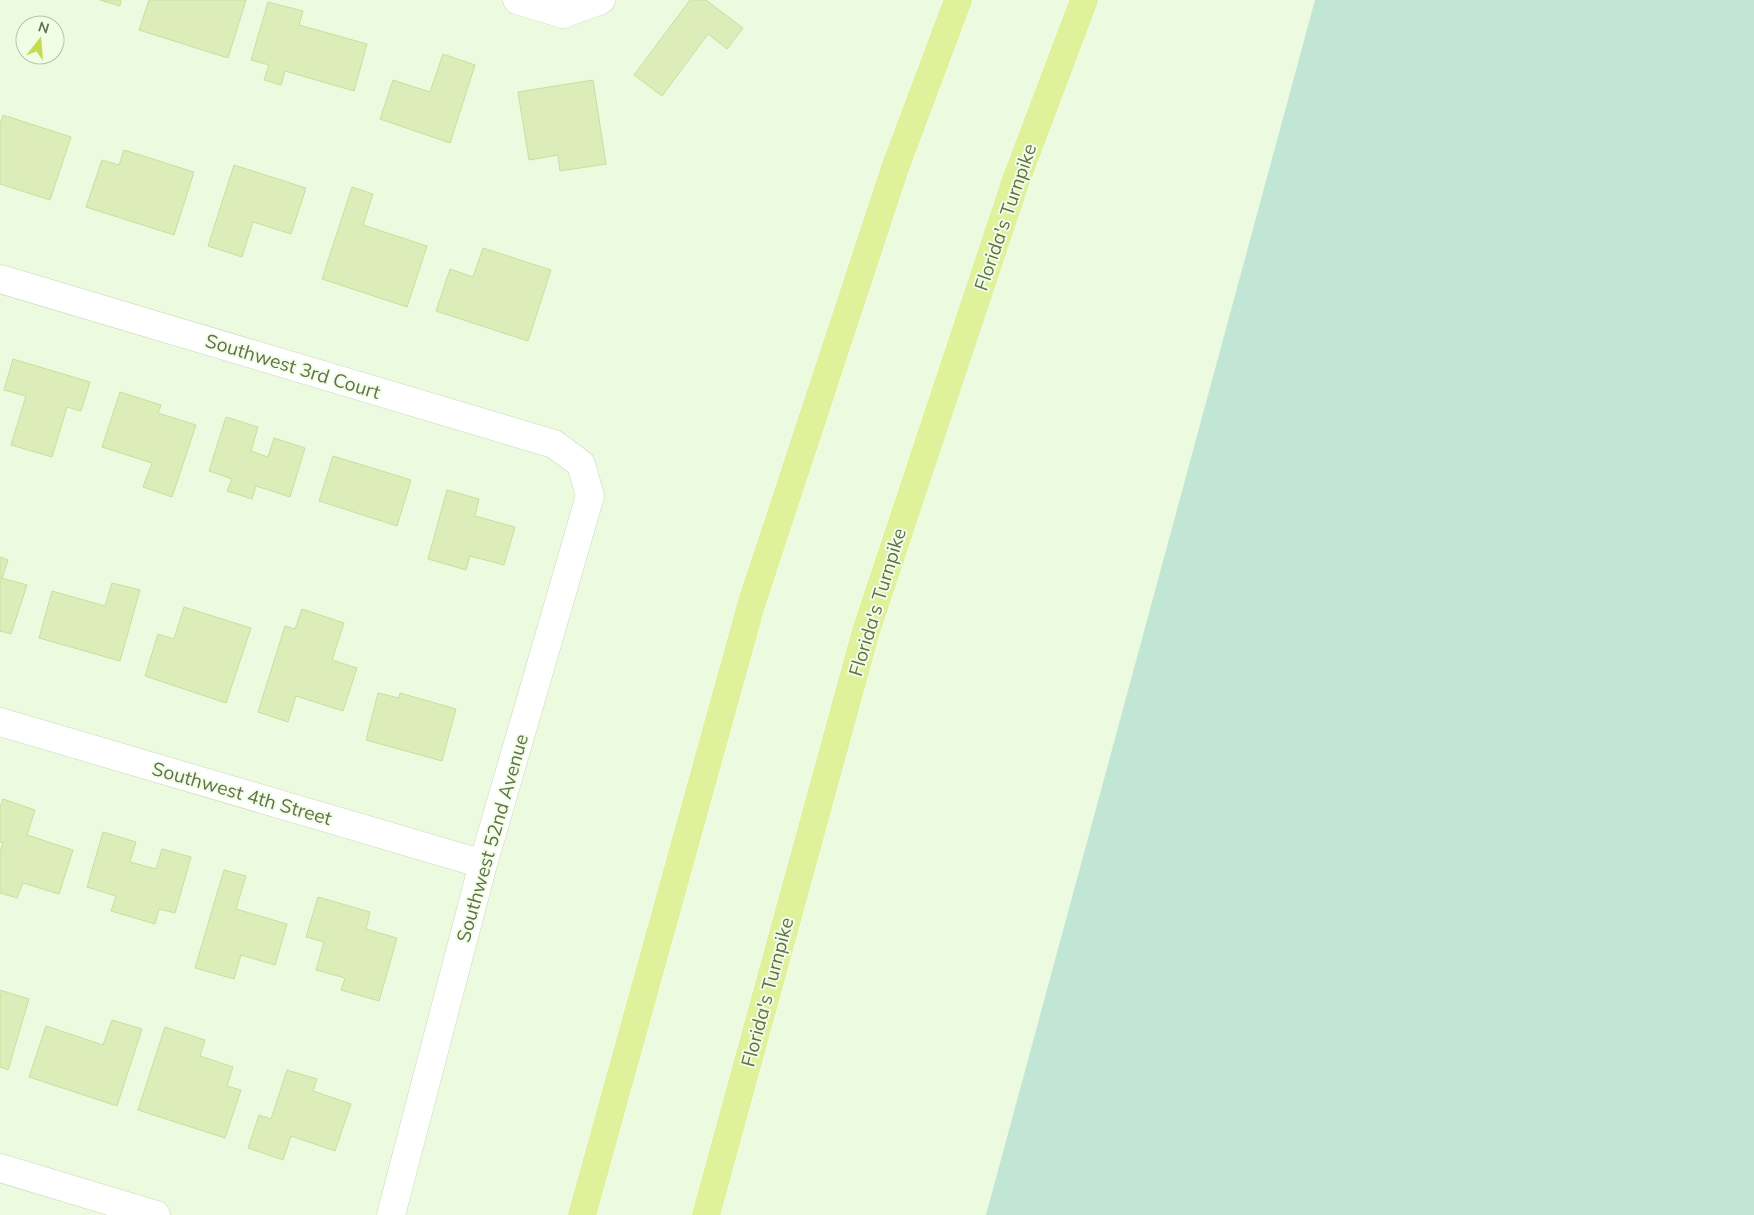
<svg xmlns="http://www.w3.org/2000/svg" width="1754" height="1215" font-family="Mulish,sans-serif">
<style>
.green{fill:#c1e6d5}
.building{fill:#dcedba;stroke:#c9df9c}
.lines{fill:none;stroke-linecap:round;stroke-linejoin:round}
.minor-casing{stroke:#cbd8b8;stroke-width:29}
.highway-casing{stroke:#fff;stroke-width:29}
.minor{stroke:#fff;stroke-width:28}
.highway{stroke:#dff19b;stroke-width:28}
.labels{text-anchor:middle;stroke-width:4;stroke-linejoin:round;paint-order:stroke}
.street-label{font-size:19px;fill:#636f4a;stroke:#f0fee6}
</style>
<rect width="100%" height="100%" fill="#ecfae0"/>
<!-- green -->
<path class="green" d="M 1315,0 L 1754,0 L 1754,1215 L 986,1215 Z"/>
<!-- building -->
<path class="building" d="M 100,0 L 121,0 L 120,6 Z
M 149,0 L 246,0 L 228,58 L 139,30 Z
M 690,0 L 706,0 L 743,28 L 727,49 L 708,34 L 662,96 L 634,75 Z
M 268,2 L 303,11 L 299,25 L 367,44 L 354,91 L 285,71 L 281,85 L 264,80 L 269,65 L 251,60 Z
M 443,54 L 475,65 L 450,143 L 380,119 L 393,80 L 430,92 Z
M 593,80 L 606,164 L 560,171 L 558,155 L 529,160 L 518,92 Z
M 3,115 L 71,137 L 50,200 L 0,184 L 0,125 Z
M 124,150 L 194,172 L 174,235 L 86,207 L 102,160 L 119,165 Z
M 234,165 L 306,188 L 291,234 L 253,222 L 242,257 L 208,246 Z
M 352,187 L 373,194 L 363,225 L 427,246 L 407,307 L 322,279 Z
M 483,248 L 551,270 L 528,341 L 436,311 L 450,269 L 473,277 Z
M 13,359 L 90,382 L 81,411 L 67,407 L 52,457 L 11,445 L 26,396 L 4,390 Z
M 120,392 L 161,405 L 158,413 L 196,425 L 172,497 L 143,487 L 152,463 L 102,447 Z
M 226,417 L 258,427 L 251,451 L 268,457 L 274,438 L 305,448 L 290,497 L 256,486 L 252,499 L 227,491 L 232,479 L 209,471 Z
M 333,456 L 411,480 L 397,526 L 319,501 Z
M 447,490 L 479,499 L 475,516 L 515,527 L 504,565 L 470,556 L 466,570 L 428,559 Z
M 0,557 L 8,560 L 2,578 L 27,585 L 11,634 L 0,631 Z
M 112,583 L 140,590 L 120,661 L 39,638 L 52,591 L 105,606 Z
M 184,607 L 251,628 L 226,703 L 145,676 L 158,634 L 174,639 Z
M 302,609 L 344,623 L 332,660 L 357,668 L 343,711 L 296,696 L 288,722 L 258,712 L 285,626 L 295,629 Z
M 378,693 L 399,698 L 400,693 L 456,709 L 442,761 L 366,740 Z
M 3,799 L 35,810 L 27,835 L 73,850 L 59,894 L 23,883 L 17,898 L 0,893 L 0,853 L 3,843 L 0,842 L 0,807 Z
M 103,832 L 136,842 L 130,862 L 156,869 L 162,849 L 191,857 L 175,913 L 159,909 L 155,924 L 111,911 L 116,896 L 87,887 Z
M 224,870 L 246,876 L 236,909 L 287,924 L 275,965 L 241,955 L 234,979 L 195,968 Z
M 318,897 L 370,912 L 366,929 L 397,938 L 379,1001 L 341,990 L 345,978 L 316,970 L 324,942 L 306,937 Z
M 0,990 L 29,999 L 8,1070 L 0,1067 Z
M 112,1020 L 142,1029 L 117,1106 L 29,1077 L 46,1026 L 103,1045 Z
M 165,1027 L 205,1040 L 200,1056 L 233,1067 L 227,1086 L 241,1090 L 225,1138 L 138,1110 Z
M 287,1070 L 317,1079 L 313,1091 L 351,1104 L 335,1151 L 291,1136 L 283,1160 L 248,1148 L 259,1115 L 271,1119 Z"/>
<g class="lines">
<!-- minor casing -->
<g class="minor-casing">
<path id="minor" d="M 517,0 L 563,14 L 601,0
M 0,279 L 554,444 L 581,464 L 590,496 L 483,864 L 391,1215
M 0,722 L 483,864
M 0,1168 L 156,1215"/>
</g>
<!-- highway casing -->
<g class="highway-casing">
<path id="highway" d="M 582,1215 L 752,602 L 895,168 L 958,0
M 706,1215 L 866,631 L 1016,180 L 1084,0"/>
</g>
<!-- minor -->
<use href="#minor" class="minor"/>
<!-- highway -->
<use href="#highway" class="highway"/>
</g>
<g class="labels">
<!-- street labels -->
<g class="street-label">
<text transform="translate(1005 217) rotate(-71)" y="7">Florida's Turnpike</text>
<text transform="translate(293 366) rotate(17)" y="7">Southwest 3rd Court</text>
<text transform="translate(877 602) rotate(-73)" y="7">Florida's Turnpike</text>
<text transform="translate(242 793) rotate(16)" y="7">Southwest 4th Street</text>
<text transform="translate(492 838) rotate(-74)" y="7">Southwest 52nd Avenue</text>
<text transform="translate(767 992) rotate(-75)" y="7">Florida's Turnpike</text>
</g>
</g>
<!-- north arrow -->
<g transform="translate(40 40) rotate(17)"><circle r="24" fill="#f0fee6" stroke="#b8c5a8"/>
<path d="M0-4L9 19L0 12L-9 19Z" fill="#c4dc4d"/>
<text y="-8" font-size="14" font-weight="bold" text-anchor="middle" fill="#636f4a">N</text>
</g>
</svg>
